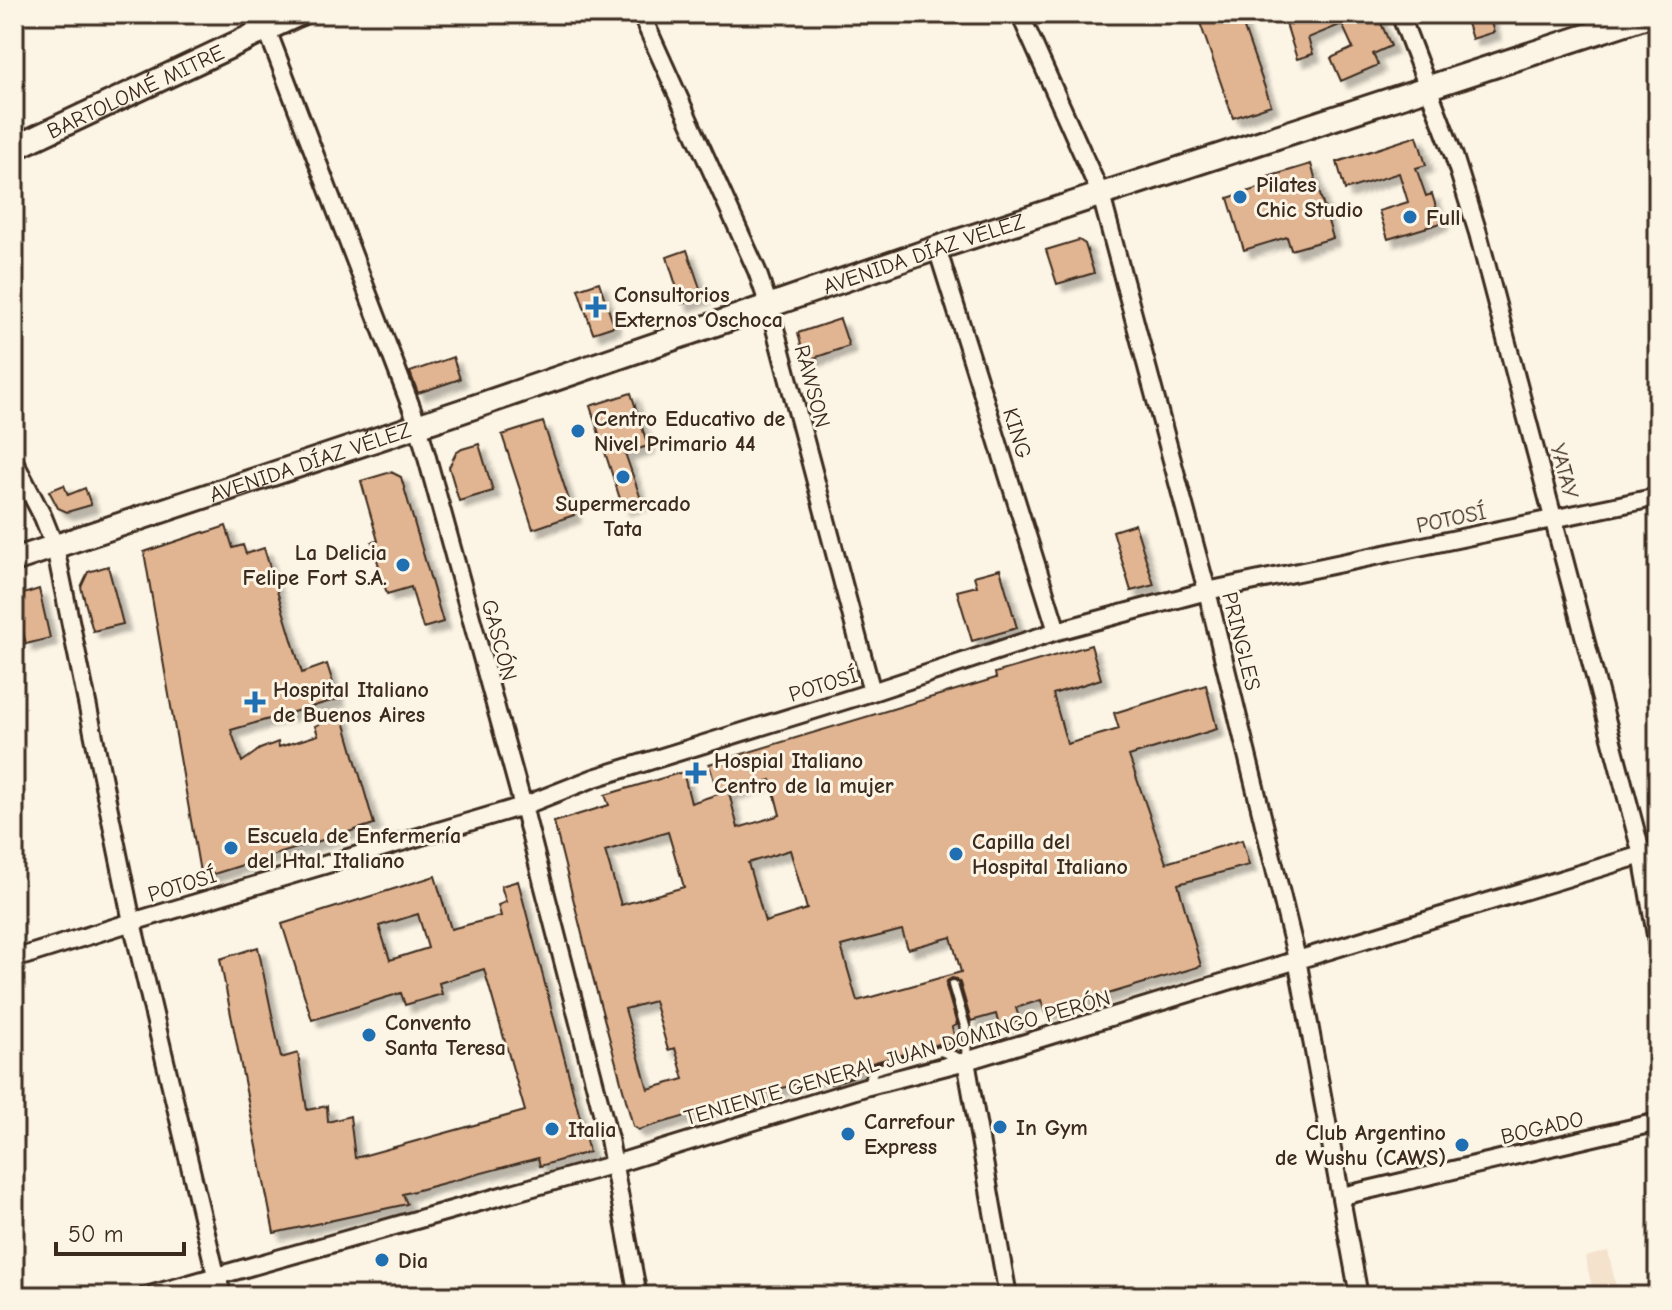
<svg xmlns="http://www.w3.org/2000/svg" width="1672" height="1310" font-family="'Comic Neue',sans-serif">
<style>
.built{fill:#f4e2cc}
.building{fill:#e2b592;stroke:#3b2a1e;stroke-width:2;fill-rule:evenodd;filter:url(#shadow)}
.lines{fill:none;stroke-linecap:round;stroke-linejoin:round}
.lane-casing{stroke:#3b2a1e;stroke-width:14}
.street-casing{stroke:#3b2a1e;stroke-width:22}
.secondary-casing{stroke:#3b2a1e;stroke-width:28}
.lane{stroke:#fcf5e5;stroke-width:8}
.street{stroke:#fcf5e5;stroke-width:16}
.secondary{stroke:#fcf5e5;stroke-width:22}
.poi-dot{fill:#1f6fb2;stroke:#fcf5e5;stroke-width:3}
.labels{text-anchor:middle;stroke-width:6;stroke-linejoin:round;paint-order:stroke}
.street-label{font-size:22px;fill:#3b2a1e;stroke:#fcf5e5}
.poi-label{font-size:22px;font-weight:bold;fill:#3b2a1e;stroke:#fcf5e5;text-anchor:start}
</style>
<defs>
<filter id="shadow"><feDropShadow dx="7" dy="7" stdDeviation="2" flood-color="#0004"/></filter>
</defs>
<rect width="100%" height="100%" fill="#fcf5e5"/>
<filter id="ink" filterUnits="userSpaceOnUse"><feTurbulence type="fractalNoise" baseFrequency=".0125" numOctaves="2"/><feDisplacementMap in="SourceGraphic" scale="16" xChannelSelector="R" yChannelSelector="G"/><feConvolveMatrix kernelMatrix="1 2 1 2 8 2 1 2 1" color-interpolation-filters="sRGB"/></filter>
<g filter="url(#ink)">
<!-- built -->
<path class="built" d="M 1608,1251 L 1618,1296 L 1594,1296 L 1585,1257 Z"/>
<!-- building -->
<path class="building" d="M 1197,14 L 1239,14 L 1271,105 L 1233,118 Z
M 1283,14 L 1377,14 L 1391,46 L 1373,54 L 1378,65 L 1341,81 L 1331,58 L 1353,48 L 1342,24 L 1308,38 L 1313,54 L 1297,59 Z
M 1464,14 L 1488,14 L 1494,32 L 1472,39 Z
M 1417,136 L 1426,165 L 1416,168 L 1426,196 L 1432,194 L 1441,223 L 1388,239 L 1379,211 L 1408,202 L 1399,173 L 1345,190 L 1337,162 Z
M 1311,164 L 1333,238 L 1291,250 L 1287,237 L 1244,250 L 1228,198 L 1271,184 L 1268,177 Z
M 1079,240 L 1085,244 L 1094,273 L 1057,284 L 1046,250 Z
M 687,250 L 703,297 L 682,304 L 667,257 Z
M 599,282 L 614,326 L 593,333 L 578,289 Z
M 840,319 L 849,346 L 805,361 L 798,333 Z
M 453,357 L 460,379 L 418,393 L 410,372 Z
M 631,393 L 648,446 L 625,453 L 642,502 L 623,508 L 590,406 Z
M 543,422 L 574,515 L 533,529 L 502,435 Z
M 479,444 L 493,491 L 459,501 L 449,467 L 456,453 L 462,449 Z
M 391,472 L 401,477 L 443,622 L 423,628 L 411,587 L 387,594 L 372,542 L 378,541 L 361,481 Z
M 64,485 L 68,495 L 85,488 L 91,505 L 67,512 L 58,508 L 49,491 Z
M 1135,524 L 1154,585 L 1131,591 L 1113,531 Z
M 226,526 L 233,548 L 243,545 L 246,554 L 264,548 L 302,673 L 327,664 L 338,699 L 231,730 L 242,762 L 260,749 L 278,742 L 279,747 L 318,735 L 315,726 L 342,714 L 374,824 L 201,878 L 144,552 L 204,532 L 205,533 Z
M 108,566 L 123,624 L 93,631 L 81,587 L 88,572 Z
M 1000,569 L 1017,628 L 972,641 L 957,591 L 977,586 L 974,576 Z
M 39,589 L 50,638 L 26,644 L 14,597 Z
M 1091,645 L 1101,679 L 1053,694 L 1067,744 L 1119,729 L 1114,713 L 1206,685 L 1217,729 L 1129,756 L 1166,863 L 1242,840 L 1249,865 L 1178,884 L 1201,966 L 1045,1013 L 1041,1000 L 1016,1008 L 1020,1021 L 999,1026 L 996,1014 L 971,1021 L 960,983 L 957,979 L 952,978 L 947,981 L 946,986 L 957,1025 L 952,1027 L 956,1042 L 945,1045 L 939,1044 L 872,1063 L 867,1068 L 851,1073 L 852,1077 L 831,1084 L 827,1075 L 638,1130 L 633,1126 L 592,974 L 554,822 L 609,805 L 605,795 L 683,772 L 691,803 L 718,794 L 709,764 L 996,678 L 995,673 ZM 771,780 L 780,815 L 738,828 L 729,793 ZM 668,832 L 684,887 L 621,905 L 605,851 ZM 790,850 L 807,909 L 765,922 L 748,863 ZM 902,930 L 908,949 L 951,937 L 961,972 L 857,1001 L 841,946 ZM 654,1001 L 668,1050 L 675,1048 L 684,1079 L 648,1089 L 625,1009 Z
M 435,876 L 451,929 L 501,916 L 498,905 L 506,902 L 501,886 L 518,881 L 589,1152 L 540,1166 L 538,1158 L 403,1194 L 407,1204 L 274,1233 L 220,959 L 258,947 L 281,1058 L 298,1053 L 307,1110 L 327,1106 L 328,1122 L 350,1116 L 355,1158 L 525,1111 L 484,969 L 439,983 L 442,994 L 405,1005 L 401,993 L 312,1020 L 282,924 ZM 418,914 L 428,948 L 390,960 L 379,926 Z"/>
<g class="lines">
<!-- lane casing -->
<g class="lane-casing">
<path id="lane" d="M 866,1086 L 874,1070 L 941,1051 L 966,1061 L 967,1033 L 953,985"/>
</g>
<!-- street casing -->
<g class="street-casing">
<path id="street" d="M 261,14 L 418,425 L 523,806 L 609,1139 L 638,1296
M 641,14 L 757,271 L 769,306 L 872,692
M 1020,14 L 1101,195 L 1207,591 L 1297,959 L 1359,1296
M 1400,14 L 1454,156 L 1478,233 L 1642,855 L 1658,947
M 937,248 L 1057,631
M 14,461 L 43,517 L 55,547 L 132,922 L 216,1275 L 223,1296
M 14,959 L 132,922 L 523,806 L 594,778 L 872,692 L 1057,631 L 1207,591 L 1658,497
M 966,1061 L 1008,1296
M 1342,1196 L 1658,1122
M 146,1296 L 615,1164 L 865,1087 L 966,1061 L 1658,850"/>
</g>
<!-- secondary casing -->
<g class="secondary-casing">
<g id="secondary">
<path id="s1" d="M 14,148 L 299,14"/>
<path id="s2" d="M 14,560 L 462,411 L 937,248 L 1653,14"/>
</g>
</g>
<!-- lane -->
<use href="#lane" class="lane"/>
<!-- street -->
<use href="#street" class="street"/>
<!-- secondary -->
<use href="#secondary" class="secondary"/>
</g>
</g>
<!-- markers -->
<g class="poi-dot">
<circle cx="1240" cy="197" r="8"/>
<circle cx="1410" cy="217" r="8"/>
<path d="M592 295h8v8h8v8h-8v8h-8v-8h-8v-8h8z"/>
<circle cx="578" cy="431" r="8"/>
<circle cx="623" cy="477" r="8"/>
<circle cx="403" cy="565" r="8"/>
<path d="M251 690h8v8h8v8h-8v8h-8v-8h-8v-8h8z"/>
<path d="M692 761h8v8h8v8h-8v8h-8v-8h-8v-8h8z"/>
<circle cx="231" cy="848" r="8"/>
<circle cx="956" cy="854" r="8"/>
<circle cx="369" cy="1035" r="8"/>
<circle cx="1000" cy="1127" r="8"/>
<circle cx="552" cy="1129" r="8"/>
<circle cx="848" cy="1134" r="8"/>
<circle cx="1462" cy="1145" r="8"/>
<circle cx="382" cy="1260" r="8"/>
</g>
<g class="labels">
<!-- street labels -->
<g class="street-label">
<text dy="8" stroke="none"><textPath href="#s1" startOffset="134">BARTOLOMÉ MITRE</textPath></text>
<text dy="8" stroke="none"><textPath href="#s2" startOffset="960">AVENIDA DÍAZ VÉLEZ</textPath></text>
<text transform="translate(813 386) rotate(75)" y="8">RAWSON</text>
<text transform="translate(1018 433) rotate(73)" y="8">KING</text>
<text dy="8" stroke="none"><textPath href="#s2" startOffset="312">AVENIDA DÍAZ VÉLEZ</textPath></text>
<text transform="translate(1565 471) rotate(75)" y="8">YATAY</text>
<text transform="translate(1451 518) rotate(-12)" y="8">POTOSÍ</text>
<text transform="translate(500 640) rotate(75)" y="8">GASCÓN</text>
<text transform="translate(1242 641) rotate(76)" y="8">PRINGLES</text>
<text transform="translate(823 684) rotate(-17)" y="8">POTOSÍ</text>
<text transform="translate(182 884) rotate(-17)" y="8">POTOSÍ</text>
<text transform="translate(897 1057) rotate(-16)" y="8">TENIENTE GENERAL JUAN DOMINGO PERÓN</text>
<text transform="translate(1542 1127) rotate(-13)" y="8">BOGADO</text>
</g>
<!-- poi labels -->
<g class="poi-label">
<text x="1256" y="192">Pilates<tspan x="1256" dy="25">Chic Studio</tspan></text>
<text x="1426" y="225">Full</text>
<text x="614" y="302">Consultorios<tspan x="614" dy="25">Externos Oschoca</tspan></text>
<text x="594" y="426">Centro Educativo de<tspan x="594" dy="25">Nivel Primario 44</tspan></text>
<text x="623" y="511" text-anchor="middle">Supermercado<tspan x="623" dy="25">Tata</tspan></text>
<text x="387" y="560" text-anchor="end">La Delicia<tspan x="387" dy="25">Felipe Fort S.A.</tspan></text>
<text x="273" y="697">Hospital Italiano<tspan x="273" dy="25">de Buenos Aires</tspan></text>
<text x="714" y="768">Hospial Italiano<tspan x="714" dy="25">Centro de la mujer</tspan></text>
<text x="247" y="843">Escuela de Enfermería<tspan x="247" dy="25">del Htal. Italiano</tspan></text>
<text x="972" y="849">Capilla del<tspan x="972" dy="25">Hospital Italiano</tspan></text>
<text x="385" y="1030">Convento<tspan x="385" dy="25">Santa Teresa</tspan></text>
<text x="864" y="1129">Carrefour<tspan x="864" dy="25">Express</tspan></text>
<text x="1016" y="1135">In Gym</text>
<text x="568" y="1137">Italia</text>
<text x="1446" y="1140" text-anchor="end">Club Argentino<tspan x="1446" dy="25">de Wushu (CAWS)</tspan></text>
<text x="398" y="1268">Dia</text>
</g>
</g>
<!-- margin -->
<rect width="1672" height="1310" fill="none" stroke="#fcf5e5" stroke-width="48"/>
<rect x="24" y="24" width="1624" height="1262" fill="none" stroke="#3b2a1e" stroke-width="3" filter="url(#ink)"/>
<!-- scale -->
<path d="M56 1242v12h128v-12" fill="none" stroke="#3b2a1e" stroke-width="4"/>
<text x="68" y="1242" font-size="24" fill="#3b2a1e" stroke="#fcf5e5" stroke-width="6" paint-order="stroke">50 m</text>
</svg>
